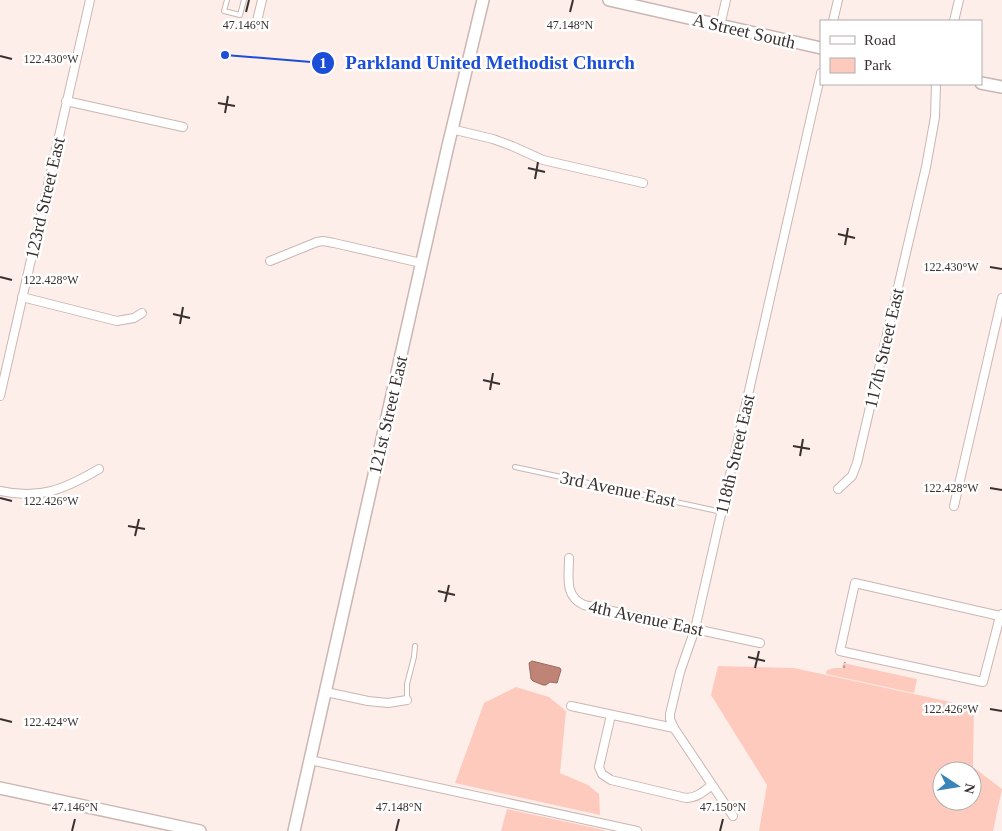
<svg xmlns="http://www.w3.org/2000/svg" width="1002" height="831" font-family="'Times New Roman',serif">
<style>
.green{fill:#fecabe;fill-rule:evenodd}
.water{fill:#c08476;stroke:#986b61}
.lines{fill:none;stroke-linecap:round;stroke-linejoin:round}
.lane-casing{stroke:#cab6b2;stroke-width:6}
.street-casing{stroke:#cab6b2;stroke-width:10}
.secondary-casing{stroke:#cab6b2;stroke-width:14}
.path{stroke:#ab9e9b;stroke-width:2;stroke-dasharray:2.5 2.5;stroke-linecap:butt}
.lane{stroke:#fff;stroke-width:4}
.street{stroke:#fff;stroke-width:8}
.secondary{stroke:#fff;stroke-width:11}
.ticks{fill:none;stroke:#39312f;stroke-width:2}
.labels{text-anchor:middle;stroke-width:5;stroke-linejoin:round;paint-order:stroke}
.street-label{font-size:18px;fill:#39312f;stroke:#fff}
.ticks-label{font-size:12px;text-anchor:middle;fill:#39312f;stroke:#fff;stroke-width:5;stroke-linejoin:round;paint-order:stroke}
.leader{fill:none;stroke:#1d4ed8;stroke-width:2}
.callout-dot{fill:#1d4ed8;stroke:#fff;stroke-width:2}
.mark-label{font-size:15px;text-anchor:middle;font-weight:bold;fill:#fff}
.callout-label{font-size:19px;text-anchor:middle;font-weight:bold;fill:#1d4ed8;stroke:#fff;stroke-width:5;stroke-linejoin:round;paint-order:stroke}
</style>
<rect width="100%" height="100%" fill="#feeeea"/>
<!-- green -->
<path class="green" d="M 843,663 L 917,679 L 914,693 L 826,674 L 827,670 L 835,668 L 842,668 Z
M 718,666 L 794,668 L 974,707 L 973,767 L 1002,789 L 993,831 L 759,831 L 767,785 L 711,695 ZM 942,771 L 972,771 L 972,801 L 942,801 Z
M 516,687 L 549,697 L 566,711 L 560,773 L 588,785 L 599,794 L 600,815 L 455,783 L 484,703 Z
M 507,809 L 604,830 L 604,831 L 501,831 Z"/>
<!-- water -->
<path class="water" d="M 532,661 L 560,668 L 561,670 L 557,683 L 550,682 L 546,685 L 543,685 L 533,681 L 531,679 L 529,663 Z"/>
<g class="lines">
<!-- lane casing -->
<g class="lane-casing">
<path id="lane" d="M 227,0 L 224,11 L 240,15 L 244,0
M 515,467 L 722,512
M 407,700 L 407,684 L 414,657 L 415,646"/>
</g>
<!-- street casing -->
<g class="street-casing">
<path id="street" d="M 833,21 L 838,0
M 954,21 L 959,0
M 256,25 L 262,0
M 720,26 L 726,0
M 66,101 L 183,127
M 451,129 L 493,139 L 512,146 L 543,160 L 643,183
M 270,261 L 317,242 L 323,241 L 334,243 L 421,263
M 22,297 L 117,321 L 134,318 L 142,313
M 0,396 L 90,0
M 838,489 L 852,476 L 857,463 L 926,167 L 935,117 L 936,84
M 0,491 C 40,500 65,489 99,469
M 954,506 L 1002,298
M 569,558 C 569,577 564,596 584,605 L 760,643
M 1000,616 L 855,583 L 840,651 L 983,682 L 998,624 L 1000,616 L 1002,614
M 326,692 L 368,701 L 388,703 L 407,700
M 571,706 L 674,728
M 611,715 L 599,767 L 602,774 L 611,780 L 686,798 C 697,798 704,791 712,785
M 310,760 L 637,831
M 733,816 L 674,728 L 670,719 L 670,714 L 680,672 L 695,629 L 821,73"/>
</g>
<!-- secondary casing -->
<g class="secondary-casing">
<path id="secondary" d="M 609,0 L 821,48
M 981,83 L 1002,87
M 0,788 L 200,831
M 294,831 L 447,150 L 483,0"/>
</g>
<!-- path -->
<path class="path" d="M 844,668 L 845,662"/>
<!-- lane -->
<use href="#lane" class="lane"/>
<!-- street -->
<use href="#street" class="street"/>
<!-- secondary -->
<use href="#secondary" class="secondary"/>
</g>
<!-- ticks -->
<path class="ticks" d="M 246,12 L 249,0M 570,12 L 573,0M 0,56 L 12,59M 218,103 L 235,106M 225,113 L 228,96M 528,168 L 545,172M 535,179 L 538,162M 838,234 L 855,238M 845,245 L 848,228M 990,267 L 1002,269M 0,277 L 12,280M 173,314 L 190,318M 180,324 L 183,307M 483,380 L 500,384M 490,390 L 493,373M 793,446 L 810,449M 800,456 L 803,439M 990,488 L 1002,490M 0,498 L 12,501M 128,526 L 145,529M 135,536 L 139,519M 438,591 L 455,595M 445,602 L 449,585M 748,657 L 765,661M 755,668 L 759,651M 990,709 L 1002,711M 0,719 L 12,722M 72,831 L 75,819M 396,831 L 399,819M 720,831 L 723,819"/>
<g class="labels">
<!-- street labels -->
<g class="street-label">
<text transform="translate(744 31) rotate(13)" y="6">A Street South</text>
<text transform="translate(45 198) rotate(-77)" y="6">123rd Street East</text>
<text transform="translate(884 348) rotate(-77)" y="6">117th Street East</text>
<text transform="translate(388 415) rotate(-77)" y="6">121st Street East</text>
<text transform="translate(735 454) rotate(-77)" y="6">118th Street East</text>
<text transform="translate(618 489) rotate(12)" y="6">3rd Avenue East</text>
<text transform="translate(646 618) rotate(12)" y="6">4th Avenue East</text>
</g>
</g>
<g class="ticks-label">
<text x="246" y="29">47.146°N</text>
<text x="570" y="29">47.148°N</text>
<text x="51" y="63">122.430°W</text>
<text x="951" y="271">122.430°W</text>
<text x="51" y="284">122.428°W</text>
<text x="951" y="492">122.428°W</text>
<text x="51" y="505">122.426°W</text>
<text x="951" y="713">122.426°W</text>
<text x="51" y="726">122.424°W</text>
<text x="75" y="811">47.146°N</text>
<text x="399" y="811">47.148°N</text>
<text x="723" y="811">47.150°N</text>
</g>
<!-- callouts -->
<path class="leader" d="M225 55L323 63"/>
<g class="callout-dot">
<circle cx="225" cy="55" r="5"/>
<circle cx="323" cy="63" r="12"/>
</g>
<g class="mark-label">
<text x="323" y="68">1</text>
</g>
<g class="callout-label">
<text x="490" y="69">Parkland United Methodist Church</text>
</g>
<!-- legend -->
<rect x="820" y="20" width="162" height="65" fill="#ffffff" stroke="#b0adac"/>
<rect x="830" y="36" width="25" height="8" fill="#ffffff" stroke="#b0adac"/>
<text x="864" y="45" font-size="15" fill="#39312f">Road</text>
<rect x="830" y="58" width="25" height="15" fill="#fecabe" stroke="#b0adac"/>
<text x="864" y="70" font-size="15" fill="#39312f">Park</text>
<!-- north arrow -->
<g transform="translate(957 786) rotate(102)"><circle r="24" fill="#ffffff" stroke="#b0adac"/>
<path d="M0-4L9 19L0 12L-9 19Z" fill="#3984b8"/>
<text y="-8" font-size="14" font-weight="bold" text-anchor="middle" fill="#39312f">N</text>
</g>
</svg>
